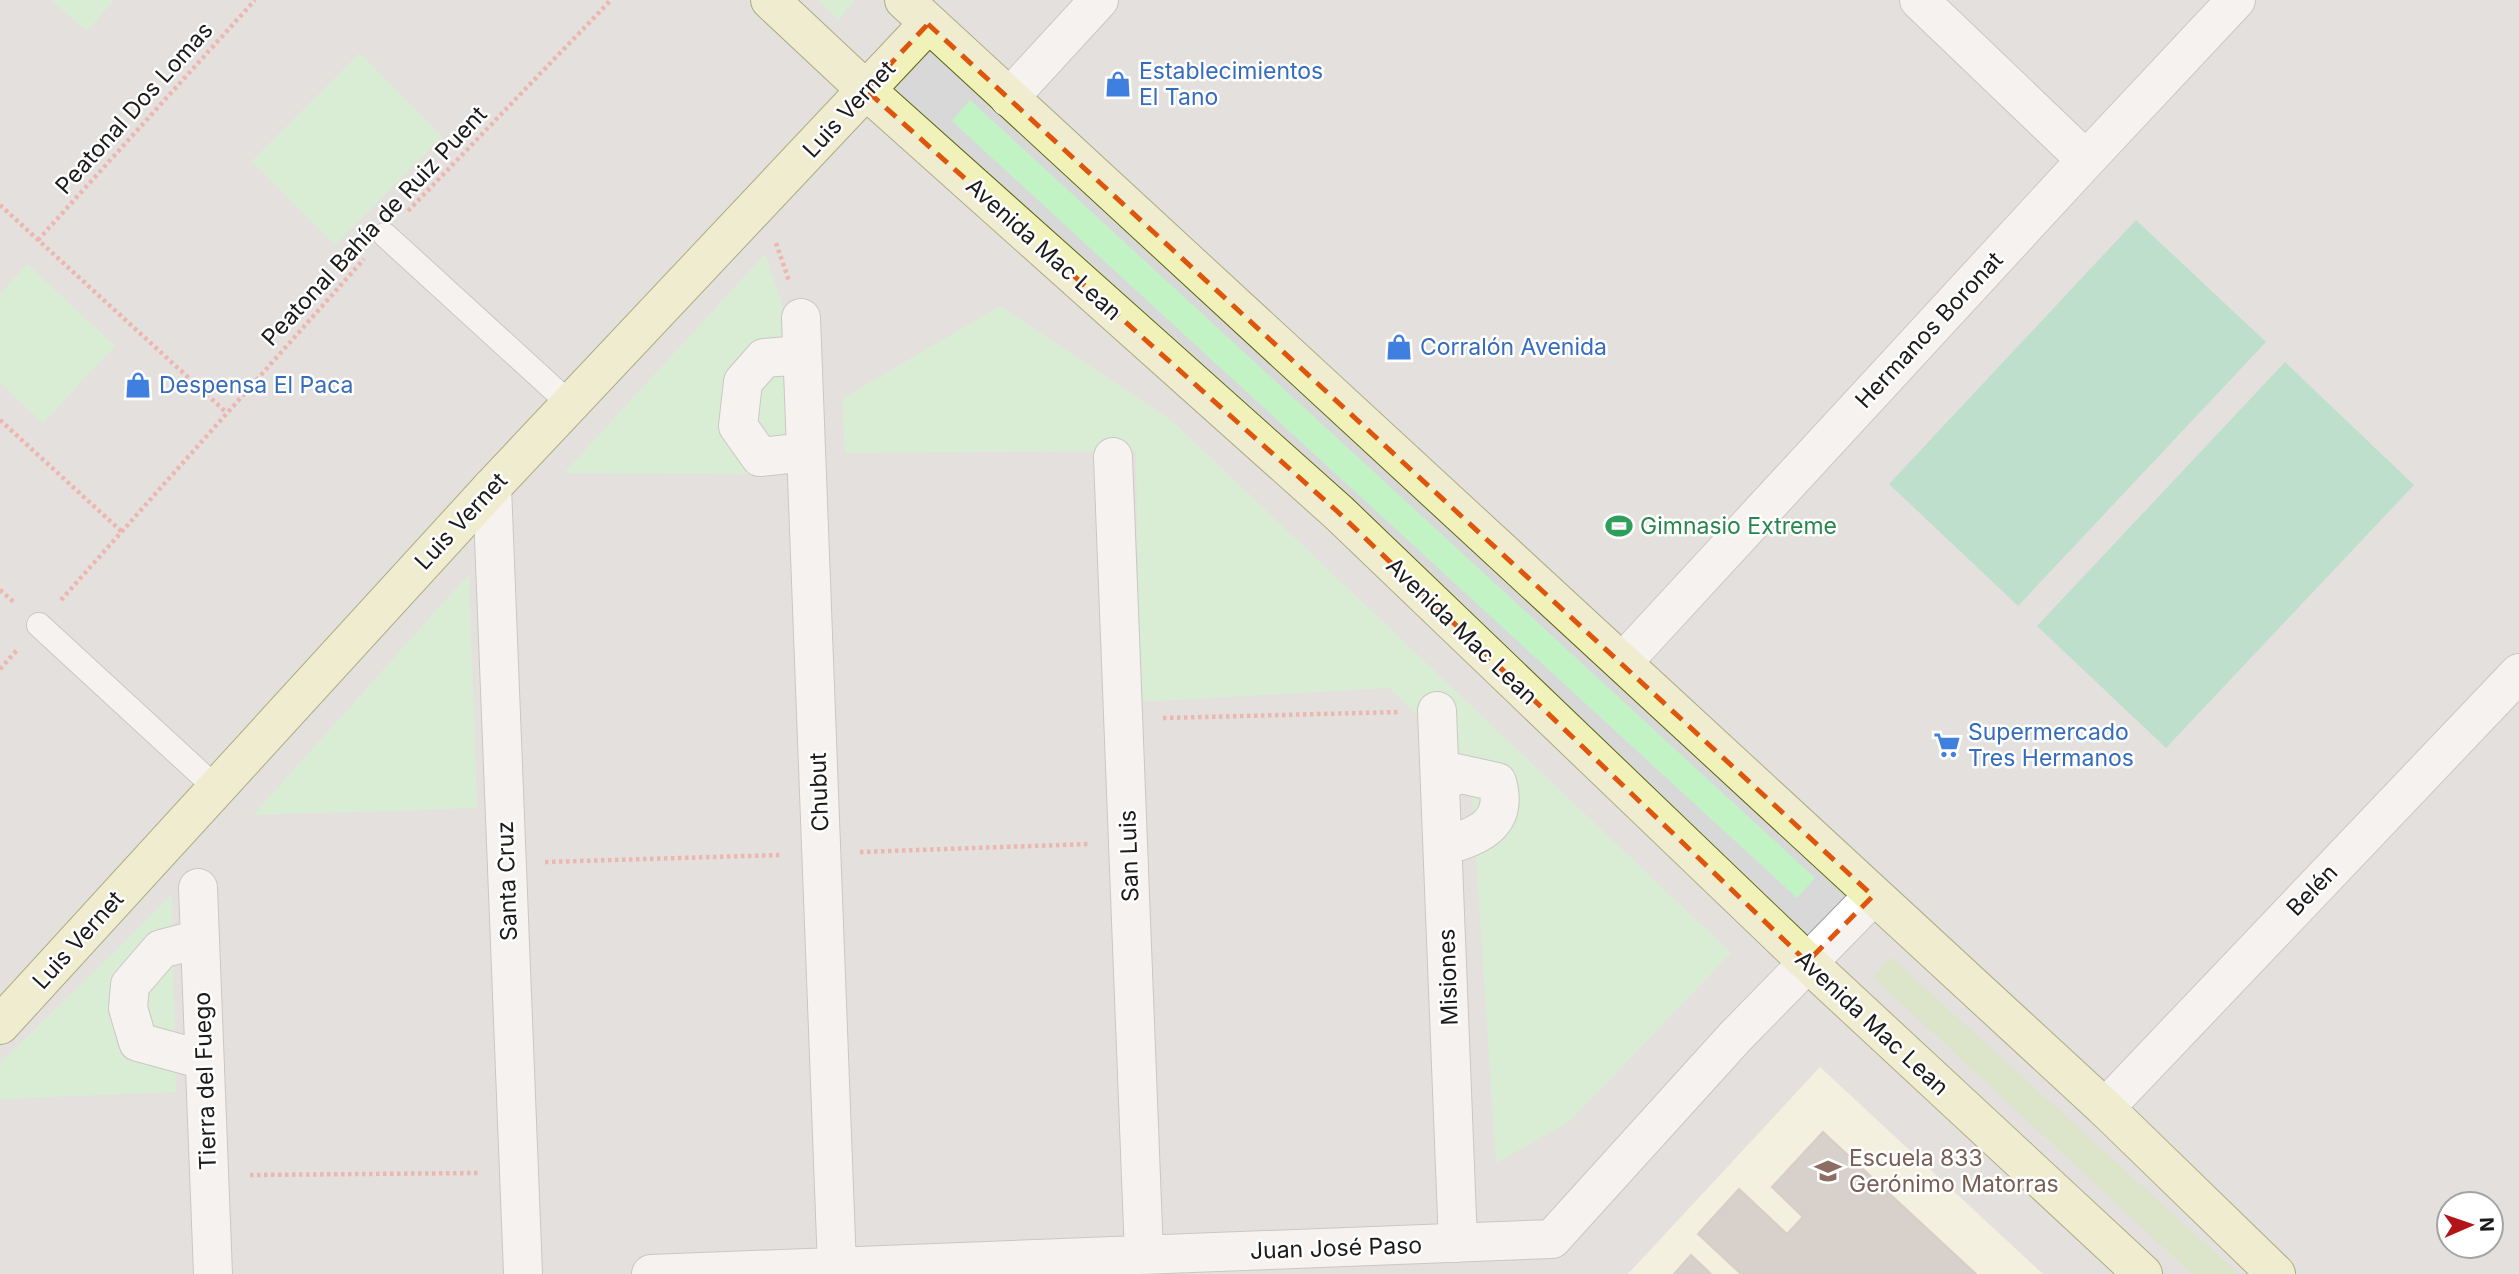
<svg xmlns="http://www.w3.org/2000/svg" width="2519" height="1274" font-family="Inter,sans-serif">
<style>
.residential{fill:#d9d8d8;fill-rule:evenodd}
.education{fill:#fbfadb}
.grass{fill:#c8e2ac}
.park{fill:#c2f3c5}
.pitch{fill:#87d4b4}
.building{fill:#bcb4af;stroke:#bcafa6;stroke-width:2}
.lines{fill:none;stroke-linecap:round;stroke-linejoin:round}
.lane-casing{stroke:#9f9f9f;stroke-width:26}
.street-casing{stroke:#9f9f9f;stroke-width:40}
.secondary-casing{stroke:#5e660f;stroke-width:40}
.path{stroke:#eb7d74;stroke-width:4.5;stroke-dasharray:3.5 3.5;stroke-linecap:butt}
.lane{stroke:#fff;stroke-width:24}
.street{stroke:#fff;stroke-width:38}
.secondary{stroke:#f1f2ba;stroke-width:38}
.marked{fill:none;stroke:#de560d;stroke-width:5;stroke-dasharray:14 9;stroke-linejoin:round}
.labels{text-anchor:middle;stroke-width:5;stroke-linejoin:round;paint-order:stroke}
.shop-label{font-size:23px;fill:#366cbe;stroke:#fff;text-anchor:start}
.street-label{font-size:23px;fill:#1b1b1b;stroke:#fff}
.leisure-label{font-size:23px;fill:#27864d;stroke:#fff;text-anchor:start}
.education-label{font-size:23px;fill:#785e54;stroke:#fff;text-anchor:start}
</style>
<rect width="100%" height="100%" fill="#ece8e2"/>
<!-- residential -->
<path class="residential" d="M 0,0 L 2519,0 L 2519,1274 L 0,1274 ZM 2449,1204 L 2491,1204 L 2491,1246 L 2449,1246 Z"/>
<!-- education -->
<path class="education" d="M 1820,1067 L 2043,1274 L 1628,1274 Z"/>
<!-- grass -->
<path class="grass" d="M 1891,957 L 2239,1274 L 2192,1274 L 1873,977 Z"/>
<!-- park -->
<path class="park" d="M 51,0 L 114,0 L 87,31 Z
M 817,0 L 855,0 L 838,20 Z
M 360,53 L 442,137 L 335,245 L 252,161 Z
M 970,100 L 1815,878 L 1797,898 L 952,121 Z
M 765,254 L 792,334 L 790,474 L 564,473 Z
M 27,264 L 115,346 L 43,423 L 0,383 L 0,294 Z
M 1000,306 L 1172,421 L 1731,953 L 1569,1122 L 1496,1163 L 1470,765 L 1389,688 L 1140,702 L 1136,451 L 845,453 L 842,399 Z
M 469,574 L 477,808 L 253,815 Z
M 172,895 L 176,1092 L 0,1099 L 0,1063 Z"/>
<!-- pitch -->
<path class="pitch" d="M 2136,220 L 2266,342 L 2018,606 L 1889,484 Z
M 2285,362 L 2414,485 L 2166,748 L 2037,626 Z"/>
<!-- building -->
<path class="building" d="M 1823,1132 L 1976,1274 L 1741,1274 L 1698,1234 L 1739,1189 L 1787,1234 L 1803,1217 L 1772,1187 Z
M 1691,1255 L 1711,1274 L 1674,1274 Z"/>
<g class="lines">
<!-- lane casing -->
<g class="lane-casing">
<path id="lane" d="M 385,235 L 570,404
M 39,625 L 216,788"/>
</g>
<!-- street casing -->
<g class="street-casing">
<path id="street" d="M 1919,0 L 2086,160
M 1009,98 L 1099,0
M 801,318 L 837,1267
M 802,355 L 764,358 L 743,382 L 738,426 L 760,457 L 806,452
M 1113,457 L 1144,1255
M 492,487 L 523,1274
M 1623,662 L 2086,160 L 2236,0
M 1437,711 L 1458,1243
M 1440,787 L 1456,773 L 1497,782 C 1509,824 1478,837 1443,846
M 198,888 L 213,1274
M 199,939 L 161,949 L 130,985 L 128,1008 L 138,1042 L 204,1060
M 2105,1108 L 2519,673
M 651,1274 L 1552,1239 L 1735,1037 L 1873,896"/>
</g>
<!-- secondary casing -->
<g class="secondary-casing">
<path id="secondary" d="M 770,0 L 866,90 L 1339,513 L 1807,962 L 2143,1274
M 904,0 L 2105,1108 L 2276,1274
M 0,1025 L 492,487 L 928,24"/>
</g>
<!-- path -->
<path class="path" d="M 0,205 L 227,413
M 408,211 L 611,0
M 38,240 L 255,0
M 776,243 L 789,281
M 0,420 L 122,532
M 0,590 L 15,603
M 61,600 L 364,259
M 0,669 L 18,649
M 1163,718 L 1399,712
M 860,852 L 1089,844
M 545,862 L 781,855
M 250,1175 L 479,1173"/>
<!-- lane -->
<use href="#lane" class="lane"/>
<!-- street -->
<use href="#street" class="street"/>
<!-- secondary -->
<use href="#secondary" class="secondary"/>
</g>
<!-- marked area -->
<path d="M0 0H2519V1274H0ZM 928,24 L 1873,896 L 1807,962 L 1339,513 L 866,90 Z" fill="#ece8e2" fill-opacity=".55" fill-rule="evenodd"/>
<path class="marked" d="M 928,24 L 1873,896 L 1807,962 L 1339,513 L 866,90 Z"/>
<!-- icons -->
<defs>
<g id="shop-bare" transform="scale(2.1)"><path d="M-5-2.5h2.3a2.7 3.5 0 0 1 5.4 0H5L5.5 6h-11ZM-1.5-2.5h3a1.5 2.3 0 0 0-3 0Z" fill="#3f7fe0" stroke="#fff" stroke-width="2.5" paint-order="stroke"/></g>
<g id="stadium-bare" transform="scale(2.1)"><path d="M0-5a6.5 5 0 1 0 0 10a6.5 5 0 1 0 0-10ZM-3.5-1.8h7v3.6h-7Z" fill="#2e9e5b" stroke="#fff" stroke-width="2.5" paint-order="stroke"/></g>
<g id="supermarket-bare" transform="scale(2.1)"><path d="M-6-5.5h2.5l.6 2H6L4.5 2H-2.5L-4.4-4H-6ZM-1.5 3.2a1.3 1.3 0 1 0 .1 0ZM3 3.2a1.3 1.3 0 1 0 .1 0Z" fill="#3f7fe0" stroke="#fff" stroke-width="2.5" paint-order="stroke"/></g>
<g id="school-bare" transform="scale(2.1)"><path d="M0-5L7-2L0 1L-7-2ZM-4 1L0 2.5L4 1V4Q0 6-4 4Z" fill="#8d6e63" stroke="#fff" stroke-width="2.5" paint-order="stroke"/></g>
</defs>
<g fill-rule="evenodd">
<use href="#shop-bare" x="1118" y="84"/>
<use href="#shop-bare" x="1399" y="347"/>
<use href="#shop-bare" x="138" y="385"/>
<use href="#stadium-bare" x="1619" y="526"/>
<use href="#supermarket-bare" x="1947" y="745"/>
<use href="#school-bare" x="1828" y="1171"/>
</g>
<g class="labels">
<!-- shop labels -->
<g class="shop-label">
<text x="1139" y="79">Establecimientos<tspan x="1139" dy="26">El Tano</tspan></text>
<text x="1420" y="355">Corralón Avenida</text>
<text x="159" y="393">Despensa El Paca</text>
<text x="1968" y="740">Supermercado<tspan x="1968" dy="26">Tres Hermanos</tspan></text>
</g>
<!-- street labels -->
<g class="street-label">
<text transform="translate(134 108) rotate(-48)" y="8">Peatonal Dos Lomas</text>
<text transform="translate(849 109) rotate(-47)" y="8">Luis Vernet</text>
<text transform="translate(374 226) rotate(-47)" y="8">Peatonal Bahía de Ruiz Puent</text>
<text transform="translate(1044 249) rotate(42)" y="8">Avenida Mac Lean</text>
<text transform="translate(1929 330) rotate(-47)" y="8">Hermanos Boronat</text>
<text transform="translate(461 521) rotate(-47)" y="8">Luis Vernet</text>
<text transform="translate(1462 631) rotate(44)" y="8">Avenida Mac Lean</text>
<text transform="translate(819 792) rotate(-92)" y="8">Chubut</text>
<text transform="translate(1129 856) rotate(-92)" y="8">San Luis</text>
<text transform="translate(507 881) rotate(-92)" y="8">Santa Cruz</text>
<text transform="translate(2312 890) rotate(-46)" y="8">Belén</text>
<text transform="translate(78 940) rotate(-48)" y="8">Luis Vernet</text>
<text transform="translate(1448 977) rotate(-92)" y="8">Misiones</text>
<text transform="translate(1872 1023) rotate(43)" y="8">Avenida Mac Lean</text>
<text transform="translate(205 1081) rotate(-92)" y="8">Tierra del Fuego</text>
<text transform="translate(1336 1248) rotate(-2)" y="8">Juan José Paso</text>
</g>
<!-- leisure labels -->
<g class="leisure-label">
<text x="1640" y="534">Gimnasio Extreme</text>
</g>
<!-- education labels -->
<g class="education-label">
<text x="1849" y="1166">Escuela 833<tspan x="1849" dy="26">Gerónimo Matorras</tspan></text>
</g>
</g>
<!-- north arrow -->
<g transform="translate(2470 1225) rotate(88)"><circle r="33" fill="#ffffff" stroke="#a4a4a4" stroke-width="2"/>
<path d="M0-5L12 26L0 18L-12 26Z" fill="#b31417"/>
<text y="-10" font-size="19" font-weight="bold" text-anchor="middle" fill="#1b1b1b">N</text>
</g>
</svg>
